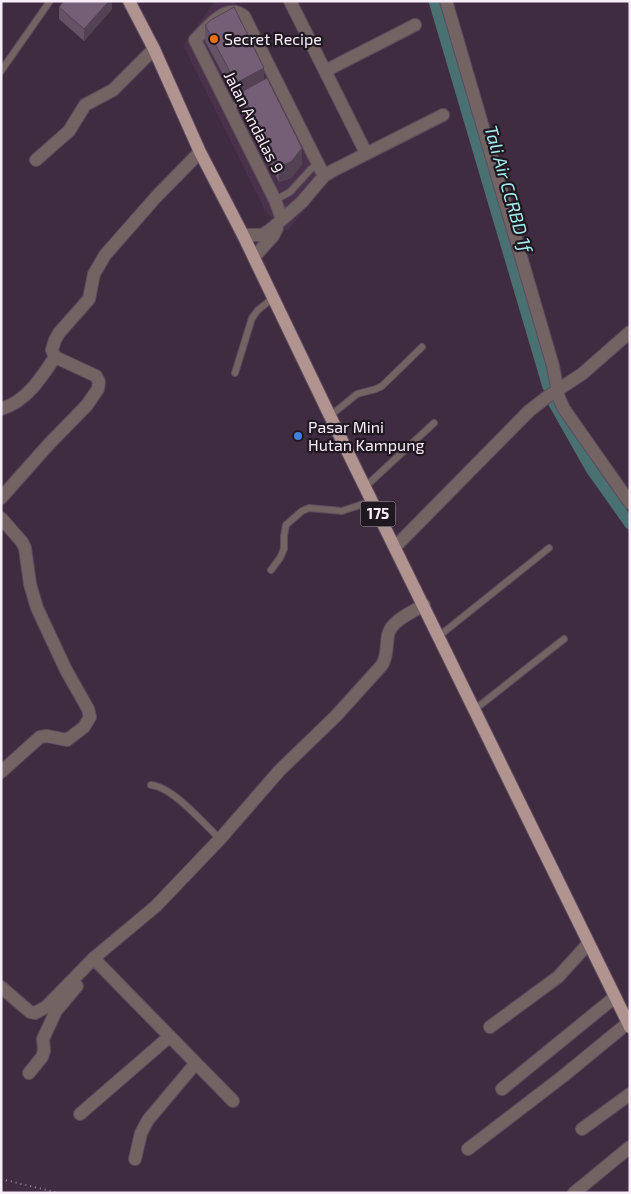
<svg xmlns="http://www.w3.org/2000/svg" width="631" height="1194" font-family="'Exo 2',sans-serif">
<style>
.built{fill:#4a324c}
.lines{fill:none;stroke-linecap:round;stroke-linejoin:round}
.canal{stroke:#497171;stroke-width:11}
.service-casing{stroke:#5d4b5e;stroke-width:8}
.minor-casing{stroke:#5d4b5e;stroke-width:14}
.primary-casing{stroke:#5d4b5e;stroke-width:14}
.path{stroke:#988999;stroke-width:2;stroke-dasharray:1 4;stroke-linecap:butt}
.service{stroke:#736463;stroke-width:6}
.minor{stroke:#736463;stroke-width:12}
.primary{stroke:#b19390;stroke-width:12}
.wall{fill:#655265}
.shaded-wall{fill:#524253}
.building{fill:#755f76;stroke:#524253}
.food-dot{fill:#e8710a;stroke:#201821;stroke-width:2}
.shop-dot{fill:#3f7fe0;stroke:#201821;stroke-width:2}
.labels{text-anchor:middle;stroke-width:4.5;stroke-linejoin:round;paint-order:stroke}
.shield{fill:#201821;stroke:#b8adb9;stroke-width:1}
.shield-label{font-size:15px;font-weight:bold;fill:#f9edfa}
.poi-label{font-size:16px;fill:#f9edfa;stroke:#201821;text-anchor:start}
.street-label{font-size:16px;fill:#f9edfa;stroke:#201821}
.water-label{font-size:18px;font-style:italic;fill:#a4f0f1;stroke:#201821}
</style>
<rect width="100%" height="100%" fill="#3f2c40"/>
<!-- built -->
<path class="built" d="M 215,1 L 235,1 L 323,188 L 287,231 L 266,212 L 183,45 Z"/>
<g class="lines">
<!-- canal -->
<path class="canal" d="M 434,1 L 548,387
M 552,400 L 591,469 L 630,524"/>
<!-- service casing -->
<g class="service-casing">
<path id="service" d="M 1,71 L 50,1
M 229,108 L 247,98
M 275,200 L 290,192 L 311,169 L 318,164
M 235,373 L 252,318 L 258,310 L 273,298
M 330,416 L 357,394 L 376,389 L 382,386 L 422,347
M 365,487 L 434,423
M 271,570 L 280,558 L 284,549 L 284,536 L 286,525 L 302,511 L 309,508 L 342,511 L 372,501
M 439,636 L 549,548
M 474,710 L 564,639
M 151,785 C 173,787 203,823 220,839"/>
</g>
<!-- minor casing -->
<g class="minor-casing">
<path id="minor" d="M 290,1 L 366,153
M 446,1 L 553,366 L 559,398 L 564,409 L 630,503
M 325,71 L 415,25
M 36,160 L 69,131 L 85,105 L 113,90 L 154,49
M 282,219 L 275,200 L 195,40 C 207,28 226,2 244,16 L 324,176
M 243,235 L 262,235 L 270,230 L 302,202 L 324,176 L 332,171 L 443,115
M 254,257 L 273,236 L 277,228
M 1,409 C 26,402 42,377 55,357
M 1,498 L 49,444 L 87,405 L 98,389 L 99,382 L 96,376 L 55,357 L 52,350 L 55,340 L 59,333 L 89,299 L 94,274 L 105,255 L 156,197 L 200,152
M 1,518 L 22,542 L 25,548 L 30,584 L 37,608 L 66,670 L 88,709 L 90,717 L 84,727 L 67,740 L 47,736 L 40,737 L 1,772
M 395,547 L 529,411 L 547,397 L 582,374 L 630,332
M 95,957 L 99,964 L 233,1101
M 1,987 L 30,1012 L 35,1013 L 46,1007 L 95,957 L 156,906 L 220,839 L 280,770 L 336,716 L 382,665 C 388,655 386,646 388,635 C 391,621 412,612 424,605
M 490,1027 L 558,977 L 588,944
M 29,1073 L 42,1057 L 44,1051 L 43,1039 L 56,1011 L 77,986
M 502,1089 L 615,997
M 80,1114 L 169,1037
M 582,1129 L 630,1094
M 468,1149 L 562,1077 L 628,1023
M 135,1159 L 141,1133 L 148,1120 L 195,1064
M 574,1193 L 630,1147"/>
</g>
<!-- primary casing -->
<g class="primary-casing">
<path id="primary" d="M 129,1 L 154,49 L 200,152 L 243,235 L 330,416 L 630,1027"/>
</g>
<!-- path -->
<path class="path" d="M 1,1179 L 59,1193"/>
<!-- service -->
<use href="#service" class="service"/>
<!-- minor -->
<use href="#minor" class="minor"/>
<!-- primary -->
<use href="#primary" class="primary"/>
</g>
<!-- wall -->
<path class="wall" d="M 112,1 L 112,9 L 84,41 L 59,19 L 59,7 Z
M 205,25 L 264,80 L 302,164 L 291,178 L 279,182 L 241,108 L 241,96 L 236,99 L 205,41 Z"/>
<!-- shaded-wall -->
<path class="shaded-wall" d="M 109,1 L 112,1 L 112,9 L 84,41 L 84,29 Z
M 264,68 L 264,83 L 241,92 L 241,96 L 236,99 L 236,83 Z
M 302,148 L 302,164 L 291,178 L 279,182 L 279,166 Z"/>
<!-- building -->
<path class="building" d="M 64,1 L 109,1 L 84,29 L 59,7 Z
M 234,7 L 264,68 L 236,83 L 205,25 L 211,20 Z
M 267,78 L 302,148 L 291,162 L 279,166 L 241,92 Z"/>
<!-- markers -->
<circle class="food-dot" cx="214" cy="39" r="5"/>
<circle class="shop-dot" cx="298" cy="436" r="5"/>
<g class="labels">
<!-- shield labels -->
<rect class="shield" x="360.5" y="501.5" width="35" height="25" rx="4"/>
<g class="shield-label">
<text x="378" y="519">175</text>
</g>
<!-- poi labels -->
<g class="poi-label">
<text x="224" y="45">Secret Recipe</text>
<text x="308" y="433">Pasar Mini<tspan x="308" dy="18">Hutan Kampung</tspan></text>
</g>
<!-- street labels -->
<g class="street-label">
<text transform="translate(254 122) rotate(63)" y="6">Jalan Andalas 9</text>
</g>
<!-- water labels -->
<g class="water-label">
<text transform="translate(508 189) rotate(74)" y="6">Tali Air CCRBD 1f</text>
</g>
</g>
<!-- border -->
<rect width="631" height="1194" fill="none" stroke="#f9edfa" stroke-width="5"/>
</svg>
